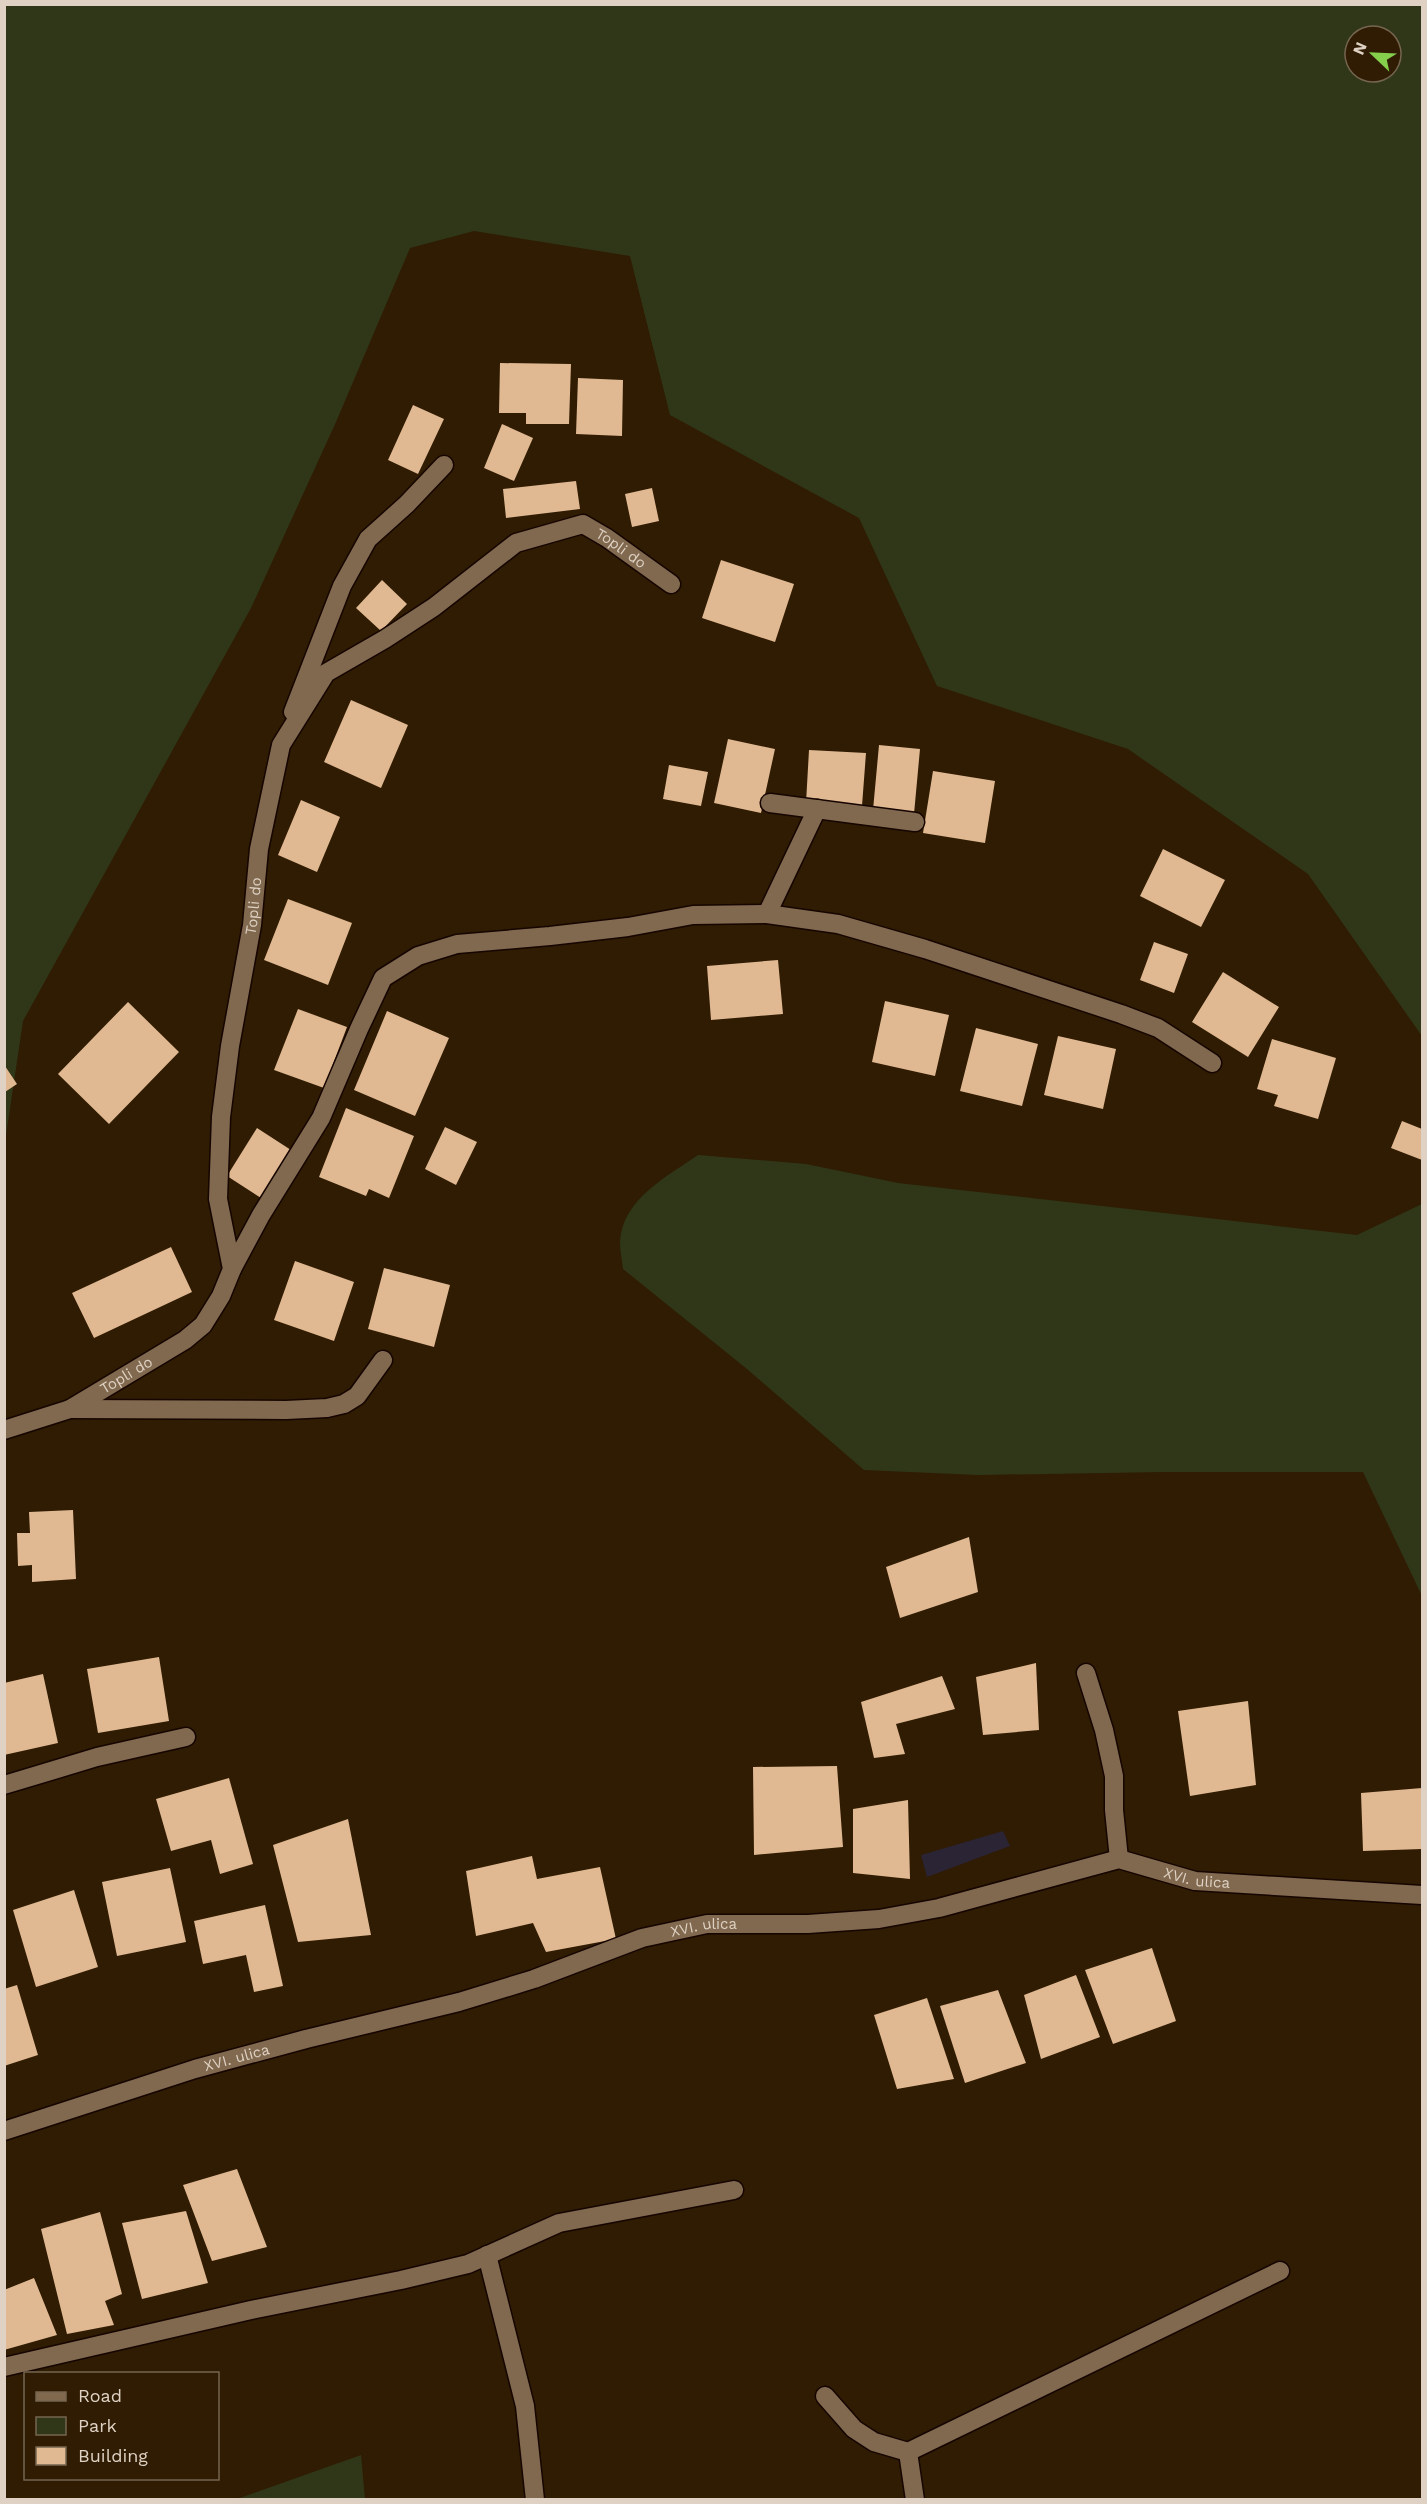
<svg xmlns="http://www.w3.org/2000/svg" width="1427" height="2504" font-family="'Work Sans',sans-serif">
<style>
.industrial{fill:#2b2434}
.green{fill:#303719;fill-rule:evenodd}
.building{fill:#e0b892}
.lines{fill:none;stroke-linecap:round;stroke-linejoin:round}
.minor-casing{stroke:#160500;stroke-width:21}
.minor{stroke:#81694f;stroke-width:18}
.labels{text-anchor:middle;stroke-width:6;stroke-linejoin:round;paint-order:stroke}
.street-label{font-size:15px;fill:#dfd2c4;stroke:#2f1c03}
</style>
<rect width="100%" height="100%" fill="#2f1c03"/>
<!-- industrial -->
<path class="industrial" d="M 1003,1831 L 1010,1846 L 927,1877 L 921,1855 Z"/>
<!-- green -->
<path class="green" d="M 5,5 L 1422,5 L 1422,1036 L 1308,874 L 1128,749 L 937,686 L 859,518 L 670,415 L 630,256 L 474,231 L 410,248 L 336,422 L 251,608 L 23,1021 L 5,1142 ZM 1355,36 L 1391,36 L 1391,72 L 1355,72 Z
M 698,1155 L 806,1164 L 898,1183 L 1357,1235 L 1422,1204 L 1422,1596 L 1363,1472 L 1164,1472 L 978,1475 L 864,1470 L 747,1369 L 623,1269 C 622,1260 620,1251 620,1242 C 622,1199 668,1176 698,1155 Z
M 361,2455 L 365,2499 L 237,2499 Z"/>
<!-- building -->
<path class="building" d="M 500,363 L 571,364 L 569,424 L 526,424 L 526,413 L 499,413 Z
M 578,378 L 623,380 L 622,436 L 576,434 Z
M 413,405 L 444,419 L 418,474 L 388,460 Z
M 502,424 L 533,438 L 514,481 L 484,468 Z
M 576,481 L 580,509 L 506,518 L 503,489 Z
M 652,488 L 659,521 L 632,527 L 625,494 Z
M 721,560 L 794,584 L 775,642 L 702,618 Z
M 382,580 L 407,604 L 381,631 L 356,608 Z
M 351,700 L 408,725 L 381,788 L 324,762 Z
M 728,739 L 775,749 L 761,813 L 714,803 Z
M 879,745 L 920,749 L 914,814 L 873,810 Z
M 809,750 L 866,753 L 862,806 L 806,803 Z
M 669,765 L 708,772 L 701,806 L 663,799 Z
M 933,771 L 995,781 L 985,843 L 923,833 Z
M 301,800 L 340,817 L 317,872 L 278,855 Z
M 1163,849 L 1225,880 L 1201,927 L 1140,896 Z
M 288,899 L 352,923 L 328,985 L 264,960 Z
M 1154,942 L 1188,954 L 1174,993 L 1140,980 Z
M 778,960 L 783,1014 L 711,1020 L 707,966 Z
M 1223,972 L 1279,1007 L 1248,1057 L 1192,1022 Z
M 885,1001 L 949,1015 L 935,1076 L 872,1062 Z
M 128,1002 L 179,1052 L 109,1124 L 58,1074 Z
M 298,1009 L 347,1027 L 324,1088 L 274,1070 Z
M 387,1011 L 449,1038 L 415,1116 L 354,1090 Z
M 976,1028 L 1038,1044 L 1022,1106 L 960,1091 Z
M 1058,1036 L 1116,1049 L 1103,1109 L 1044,1095 Z
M 1272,1039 L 1336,1058 L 1318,1119 L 1274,1106 L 1278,1095 L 1257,1089 Z
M 5,1066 L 17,1084 L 5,1092 Z
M 346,1108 L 414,1136 L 389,1198 L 369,1189 L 366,1196 L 319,1177 Z
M 1402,1121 L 1422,1129 L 1422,1160 L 1391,1148 Z
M 445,1127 L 477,1142 L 456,1185 L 425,1169 Z
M 257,1128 L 291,1150 L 261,1198 L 227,1176 Z
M 171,1247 L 192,1292 L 94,1338 L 72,1293 Z
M 295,1261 L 354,1282 L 334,1341 L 274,1320 Z
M 384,1268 L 450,1285 L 434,1347 L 368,1329 Z
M 73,1510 L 76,1579 L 32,1582 L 32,1565 L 18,1566 L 17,1533 L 30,1533 L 29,1512 Z
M 969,1537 L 978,1592 L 900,1618 L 886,1567 Z
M 159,1657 L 169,1721 L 98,1733 L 87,1669 Z
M 1036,1663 L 1039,1730 L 983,1735 L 976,1677 Z
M 43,1674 L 58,1743 L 4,1755 L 4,1683 Z
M 942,1676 L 955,1709 L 896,1724 L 905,1754 L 874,1758 L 861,1702 Z
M 1248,1701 L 1256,1785 L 1190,1796 L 1178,1711 Z
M 837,1766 L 843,1847 L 754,1855 L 753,1767 Z
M 229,1778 L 253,1864 L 220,1874 L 211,1840 L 171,1851 L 156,1799 Z
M 1422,1788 L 1422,1849 L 1363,1851 L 1361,1793 Z
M 908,1800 L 910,1879 L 853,1873 L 853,1809 Z
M 348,1819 L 371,1935 L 298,1942 L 273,1845 Z
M 532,1856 L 537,1879 L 600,1867 L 616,1939 L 546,1952 L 533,1923 L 476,1936 L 466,1871 Z
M 170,1868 L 186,1942 L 117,1956 L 102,1882 Z
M 74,1890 L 98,1967 L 36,1987 L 13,1910 Z
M 265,1905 L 283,1986 L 254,1992 L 246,1955 L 203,1964 L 194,1921 Z
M 1152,1948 L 1176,2021 L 1113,2044 L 1085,1970 Z
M 1076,1975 L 1100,2037 L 1041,2059 L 1024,1995 Z
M 17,1985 L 38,2055 L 4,2066 L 4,1989 Z
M 998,1990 L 1026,2063 L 965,2083 L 940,2006 Z
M 927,1998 L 954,2079 L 897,2089 L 874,2015 Z
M 237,2169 L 267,2247 L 212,2261 L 183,2185 Z
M 186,2211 L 208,2283 L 142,2299 L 122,2223 Z
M 100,2212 L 122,2294 L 105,2301 L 114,2325 L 67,2334 L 41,2229 Z
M 34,2278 L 57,2335 L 4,2350 L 4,2290 Z"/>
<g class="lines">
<!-- minor casing -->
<g class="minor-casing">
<g id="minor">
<path d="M 293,712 L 342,586 L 368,539 L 407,504 L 444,465"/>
<path d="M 770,803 L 915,822"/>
<path d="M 767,914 L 817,809"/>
<path d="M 232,1269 L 261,1215 L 321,1118 L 359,1029 L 383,978 L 418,956 L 457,944 L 550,936 L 628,927 L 693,915 L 767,914 L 838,924 L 925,949 L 1121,1014 L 1158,1028 L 1212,1063"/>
<path d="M 70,1409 L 286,1410 L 327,1408 L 344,1404 L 357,1396 L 383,1360"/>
<path id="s1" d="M 4,1430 L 70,1409 L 185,1340 L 203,1325 L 221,1296 L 232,1269 L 218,1199 L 221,1117 L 230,1046 L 252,925 L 259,849 L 281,745 L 326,673 L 385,639 L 434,607 L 516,543 L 583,524 L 607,538 L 671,584"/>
<path d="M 1086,1673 L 1104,1730 L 1114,1776 L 1114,1810 L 1119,1859"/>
<path d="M 4,1785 L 97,1757 L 186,1737"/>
<path id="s2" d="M 4,2131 L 195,2069 L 306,2039 L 459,2002 L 534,1979 L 642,1938 L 707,1924 L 808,1924 L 879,1919 L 939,1908 L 1119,1859 L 1195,1881 L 1422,1895"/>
<path d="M 487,2255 L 525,2406 L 535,2500"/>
<path d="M 4,2367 L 251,2310 L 401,2280 L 468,2264 L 559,2223 L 734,2190"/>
<path d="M 825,2396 L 854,2429 L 874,2442 L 908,2452"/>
<path d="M 915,2500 L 908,2452 L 1280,2271"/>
</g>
</g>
<!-- minor -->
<use href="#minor" class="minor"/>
</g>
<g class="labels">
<!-- street labels -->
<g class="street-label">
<text dy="5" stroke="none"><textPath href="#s1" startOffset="1251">Topli do</textPath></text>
<text dy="5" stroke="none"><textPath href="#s1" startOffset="657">Topli do</textPath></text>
<text dy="5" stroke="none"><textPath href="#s1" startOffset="135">Topli do</textPath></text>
<text dy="5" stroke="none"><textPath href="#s2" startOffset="1234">XVI. ulica</textPath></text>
<text dy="5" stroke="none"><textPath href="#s2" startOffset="730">XVI. ulica</textPath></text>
<text dy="5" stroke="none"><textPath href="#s2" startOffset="244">XVI. ulica</textPath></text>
</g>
</g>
<!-- border -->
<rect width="1427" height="2504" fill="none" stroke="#dfd2c4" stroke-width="12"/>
<!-- legend -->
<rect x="24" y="2372" width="195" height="108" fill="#2f1c03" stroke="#756550" stroke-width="1.5"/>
<rect x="36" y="2392" width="30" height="9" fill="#81694f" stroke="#756550" stroke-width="1.5"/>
<text x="78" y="2402" font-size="18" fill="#dfd2c4">Road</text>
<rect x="36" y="2417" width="30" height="18" fill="#303719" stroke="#756550" stroke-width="1.5"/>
<text x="78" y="2432" font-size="18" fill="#dfd2c4">Park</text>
<rect x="36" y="2447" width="30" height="18" fill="#e0b892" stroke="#756550" stroke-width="1.5"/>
<text x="78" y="2462" font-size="18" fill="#dfd2c4">Building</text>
<!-- north arrow -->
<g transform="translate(1373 54) rotate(293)"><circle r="28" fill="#2f1c03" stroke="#756550" stroke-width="1.5"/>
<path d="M0-4.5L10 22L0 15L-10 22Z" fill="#85cf4d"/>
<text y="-9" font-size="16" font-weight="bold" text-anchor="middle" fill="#dfd2c4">N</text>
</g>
</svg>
